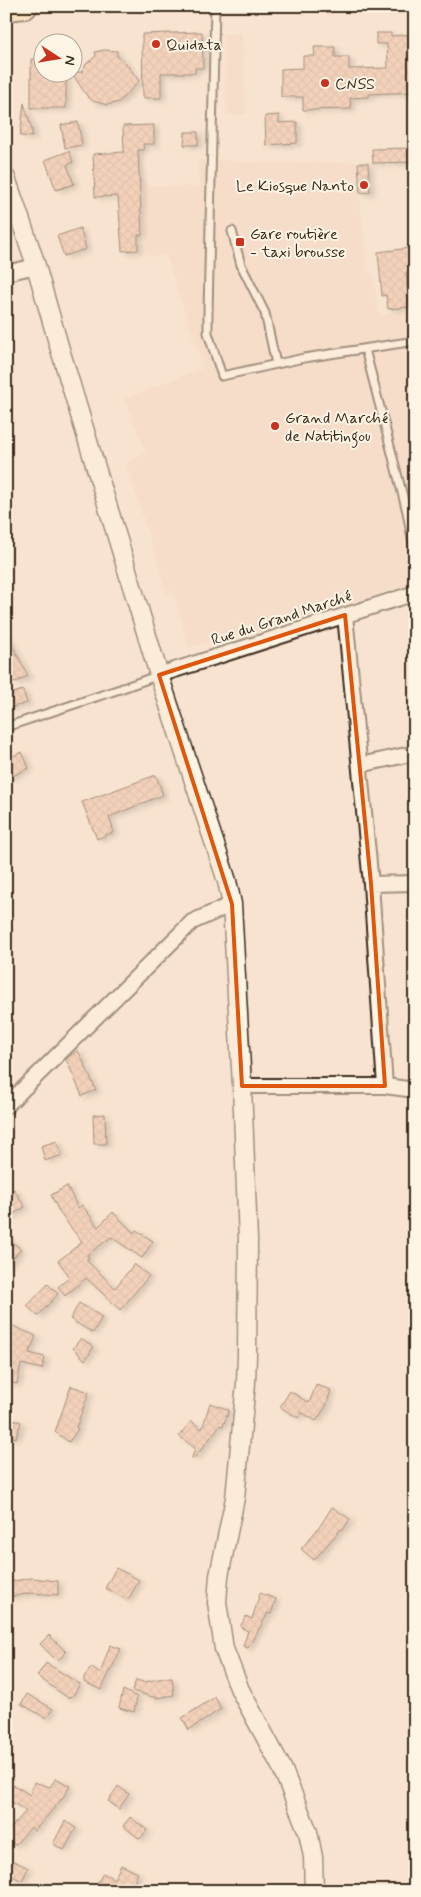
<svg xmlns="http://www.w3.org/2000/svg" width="421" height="1897" font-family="Mynerve,sans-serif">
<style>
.built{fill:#f3d6c0}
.building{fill:url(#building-cross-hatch);stroke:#3b2a1e;filter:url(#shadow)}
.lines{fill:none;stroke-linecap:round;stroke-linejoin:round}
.service-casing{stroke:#3b2a1e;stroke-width:11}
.minor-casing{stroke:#3b2a1e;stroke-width:18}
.tertiary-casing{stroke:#3b2a1e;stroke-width:21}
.trunk-casing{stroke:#3b2a1e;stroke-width:28}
.service{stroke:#fcf5e5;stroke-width:7}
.minor{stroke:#fcf5e5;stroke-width:14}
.tertiary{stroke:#fcf5e5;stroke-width:18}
.trunk{stroke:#fbddab;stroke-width:24}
.marked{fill:none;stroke:#df570d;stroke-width:4;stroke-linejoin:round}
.poi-dot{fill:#c8321e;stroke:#fcf5e5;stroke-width:2}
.labels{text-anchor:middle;stroke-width:4;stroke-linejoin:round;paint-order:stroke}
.poi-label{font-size:16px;fill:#3b2a1e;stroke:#fcf5e5;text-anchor:start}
.street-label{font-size:16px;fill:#3b2a1e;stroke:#fcf5e5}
</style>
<defs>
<pattern id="building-cross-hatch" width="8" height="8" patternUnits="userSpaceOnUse" patternTransform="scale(1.25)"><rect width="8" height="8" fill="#ebb99d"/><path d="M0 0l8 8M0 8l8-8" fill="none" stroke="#ca9f87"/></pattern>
<filter id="shadow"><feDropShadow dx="4.5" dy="2.5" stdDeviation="2.5" flood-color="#0004"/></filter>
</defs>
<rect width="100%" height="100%" fill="#f7e3cf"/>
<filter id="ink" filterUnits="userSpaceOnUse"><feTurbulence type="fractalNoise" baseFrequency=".02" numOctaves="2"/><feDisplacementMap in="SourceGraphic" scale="10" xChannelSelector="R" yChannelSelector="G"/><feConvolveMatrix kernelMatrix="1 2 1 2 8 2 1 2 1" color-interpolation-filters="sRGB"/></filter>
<g filter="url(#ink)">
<!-- built -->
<path class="built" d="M 242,33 L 246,114 L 227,115 L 223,34 Z
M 210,159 L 248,162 L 357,162 L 367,273 L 373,272 L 379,315 L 415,310 L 415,583 L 265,629 L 189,647 L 173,592 L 167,594 L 126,463 L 146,453 L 124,399 L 203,368 L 166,256 L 148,256 L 143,215 L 144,185 L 199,187 L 198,160 Z"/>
<!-- building -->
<path class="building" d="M 202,32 L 203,68 L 195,68 L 195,73 L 161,73 L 161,98 L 143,98 L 142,34 Z
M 376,33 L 391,33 L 391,36 L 411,34 L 414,92 L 369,94 L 369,97 L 350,98 L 351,109 L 303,110 L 303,97 L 281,97 L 281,69 L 303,68 L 303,56 L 315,56 L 314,47 L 335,47 L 335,57 L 349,57 L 349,69 L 388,68 L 387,44 L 376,44 Z
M 104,50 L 117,51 L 117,56 L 124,61 L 139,81 L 119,102 L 107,105 L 93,101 L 87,96 L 71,72 L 82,72 L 86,64 L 96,56 L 95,52 Z
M 31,59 L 42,59 L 42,72 L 66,72 L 66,108 L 31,108 Z
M 24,103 L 32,130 L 32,137 L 20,136 Z
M 279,115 L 279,123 L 297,122 L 297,143 L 266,145 L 265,116 Z
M 78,122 L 82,145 L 65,148 L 61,125 Z
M 154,125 L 154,144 L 143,144 L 144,150 L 138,150 L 142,235 L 138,235 L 138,250 L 122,251 L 118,196 L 95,197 L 93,154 L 124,152 L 123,126 Z
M 185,132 L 198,132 L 198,145 L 184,145 Z
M 415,148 L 415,162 L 373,163 L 372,149 Z
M 69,151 L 73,162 L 67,165 L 74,184 L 56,190 L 45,160 Z
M 358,163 L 368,163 L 370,192 L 360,193 Z
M 80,228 L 86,249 L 64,256 L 57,236 Z
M 410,248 L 412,271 L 406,272 L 409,307 L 388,309 L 386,295 L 382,296 L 378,252 Z
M 6,633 L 28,676 L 14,683 L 6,668 Z
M 23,690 L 27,703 L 6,709 L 6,695 Z
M 22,752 L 29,768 L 6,779 L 6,759 Z
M 156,775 L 163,795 L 109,817 L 114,832 L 97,839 L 82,802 Z
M 78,1050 L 96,1090 L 82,1096 L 66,1059 Z
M 105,1114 L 106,1144 L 94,1144 L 93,1115 Z
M 57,1141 L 62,1155 L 45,1161 L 41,1146 Z
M 67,1186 L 78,1208 L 82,1205 L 98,1227 L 113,1212 L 134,1233 L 136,1230 L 153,1241 L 142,1258 L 111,1237 L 87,1255 L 89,1258 L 86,1260 L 115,1288 L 134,1264 L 149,1276 L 120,1310 L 86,1278 L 65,1296 L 58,1287 L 70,1277 L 58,1261 L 82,1242 L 59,1212 L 51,1195 Z
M 14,1189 L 25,1207 L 6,1218 L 6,1194 Z
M 6,1237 L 21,1249 L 6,1266 Z
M 48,1284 L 58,1294 L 38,1316 L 27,1306 Z
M 79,1303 L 102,1317 L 93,1333 L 70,1319 Z
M 6,1323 L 36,1336 L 29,1353 L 45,1357 L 42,1369 L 21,1364 L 17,1384 L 6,1381 Z
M 81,1338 L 94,1347 L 85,1360 L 73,1348 Z
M 316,1385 L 331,1390 L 326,1406 L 316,1421 L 301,1412 L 298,1418 L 280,1407 L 290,1391 L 309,1403 Z
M 71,1386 L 89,1392 L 76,1428 L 78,1429 L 69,1442 L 55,1432 Z
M 210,1403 L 229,1410 L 223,1426 L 220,1425 L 194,1459 L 192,1458 L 195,1448 L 179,1436 L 191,1421 L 202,1429 Z
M 6,1418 L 21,1422 L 16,1438 L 6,1435 Z
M 332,1507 L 350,1519 L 343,1530 L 341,1529 L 314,1560 L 301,1549 L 320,1526 Z
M 116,1568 L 139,1580 L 128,1600 L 105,1588 Z
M 31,1578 L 58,1581 L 58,1595 L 30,1593 L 10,1597 L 8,1582 Z
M 260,1593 L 276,1599 L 271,1614 L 268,1613 L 248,1648 L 243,1646 L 248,1631 L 240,1627 L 246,1616 L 252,1619 Z
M 49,1635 L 66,1652 L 57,1661 L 40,1644 Z
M 110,1645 L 121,1649 L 101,1690 L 84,1682 L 84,1677 L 91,1667 L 100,1674 Z
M 46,1663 L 80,1684 L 72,1697 L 69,1696 L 68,1698 L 37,1676 Z
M 163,1678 L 172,1678 L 174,1695 L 157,1698 L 132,1691 L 136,1680 L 144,1682 Z
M 123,1690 L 137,1697 L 134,1712 L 119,1708 Z
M 27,1694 L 53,1709 L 46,1718 L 21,1704 Z
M 215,1697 L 221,1709 L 189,1730 L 182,1718 Z
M 56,1778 L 70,1786 L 62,1799 L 34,1831 L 31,1827 L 15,1845 L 6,1838 L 6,1833 L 26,1811 L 6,1798 L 14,1785 L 30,1795 L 34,1782 L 50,1787 Z
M 118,1786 L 129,1794 L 119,1809 L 108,1801 Z
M 130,1817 L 147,1830 L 140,1839 L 123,1826 Z
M 65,1821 L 76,1828 L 64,1850 L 53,1844 Z
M 14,1861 L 28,1868 L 22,1881 L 8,1874 Z
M 121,1865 L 138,1873 L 132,1887 L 128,1886 L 136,1891 L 93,1891 L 103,1873 L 114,1879 Z"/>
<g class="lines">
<!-- service casing -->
<g class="service-casing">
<path id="service" d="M 215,6 L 208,313 L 208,333 L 222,376 L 304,358 L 415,341
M 232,231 L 241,265 L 265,313 L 276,364
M 365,349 L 407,512 L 414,549
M 6,727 L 120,689 L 159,675"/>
</g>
<!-- minor casing -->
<g class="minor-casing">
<path id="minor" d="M 6,273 L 36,266
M 345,615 L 371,884 L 385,1086
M 159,675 L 415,593
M 360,765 L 415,753
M 371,884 L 415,883
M 242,1086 L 385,1086 L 415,1090
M 6,1106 L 192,922 L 232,904"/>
</g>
<!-- tertiary casing -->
<g class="tertiary-casing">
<path id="tertiary" d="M 6,178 L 34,259 L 59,346 L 159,675 L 227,881 L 232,904 L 242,1086 L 248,1240 L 247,1355 L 246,1383 L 235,1498 L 219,1576 L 217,1602 L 224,1649 L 240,1690 L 282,1768 L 308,1832 L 313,1857 L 314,1891"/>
</g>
<!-- trunk casing -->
<g class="trunk-casing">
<path id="trunk" d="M 6,8 L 25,6"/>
</g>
<!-- service -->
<use href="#service" class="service"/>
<!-- minor -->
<use href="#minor" class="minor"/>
<!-- tertiary -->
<use href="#tertiary" class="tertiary"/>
<!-- trunk -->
<use href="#trunk" class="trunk"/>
</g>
</g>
<!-- marked area -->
<path d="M0 0H421V1897H0ZM 345,615 L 371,884 L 385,1086 L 242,1086 L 232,904 L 159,675 Z" fill="#f7e3cf" fill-opacity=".55" fill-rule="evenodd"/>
<path class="marked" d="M 345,615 L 371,884 L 385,1086 L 242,1086 L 232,904 L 159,675 Z"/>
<!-- markers -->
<g class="poi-dot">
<circle cx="156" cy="44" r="5"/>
<circle cx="325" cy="83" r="5"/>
<circle cx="364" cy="185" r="5"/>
<rect x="235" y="237" width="10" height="10" rx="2.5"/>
<circle cx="275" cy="426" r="5"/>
</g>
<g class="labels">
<!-- poi labels -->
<g class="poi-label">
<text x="166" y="50">Quidata</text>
<text x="335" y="89">CNSS</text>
<text x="354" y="191" text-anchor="end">Le Kiosque Nanto</text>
<text x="250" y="239">Gare routière<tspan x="250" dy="18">- taxi brousse</tspan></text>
<text x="285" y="423">Grand Marché<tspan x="285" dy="18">de Natitingou</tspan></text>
</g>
<!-- street labels -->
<g class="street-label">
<text transform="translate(281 617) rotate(-18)" y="6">Rue du Grand Marché</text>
</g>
</g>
<!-- margin -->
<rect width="421" height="1897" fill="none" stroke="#fcf5e5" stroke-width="25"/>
<rect x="12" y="12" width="396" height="1872" fill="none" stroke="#3b2a1e" stroke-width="2" filter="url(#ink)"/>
<!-- north arrow -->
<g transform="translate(58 58) rotate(102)"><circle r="24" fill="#fcf5e5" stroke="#afa495"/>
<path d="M0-4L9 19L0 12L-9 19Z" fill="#c8321e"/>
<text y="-8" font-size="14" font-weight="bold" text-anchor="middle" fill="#3b2a1e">N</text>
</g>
</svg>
